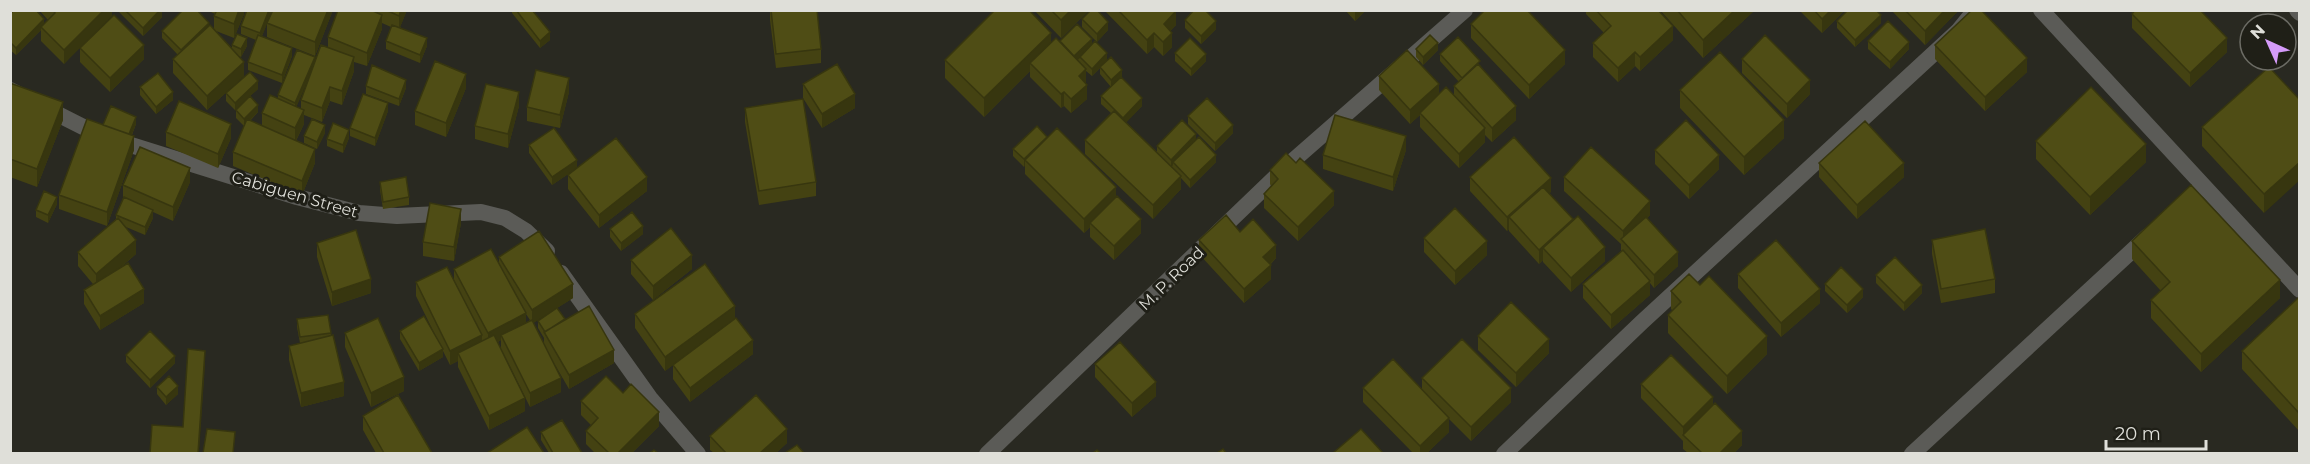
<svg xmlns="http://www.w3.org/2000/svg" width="2310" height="464" font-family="Montserrat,sans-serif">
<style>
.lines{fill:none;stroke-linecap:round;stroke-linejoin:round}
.minor{stroke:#5b5b57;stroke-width:16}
.wall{fill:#444212;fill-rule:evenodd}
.shaded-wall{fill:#37360f}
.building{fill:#4f4d15;stroke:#37360f;stroke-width:1.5}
.labels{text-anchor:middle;stroke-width:6;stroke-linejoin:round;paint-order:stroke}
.street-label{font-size:16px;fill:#dfdfd9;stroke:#1f1f17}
</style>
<rect width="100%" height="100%" fill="#292921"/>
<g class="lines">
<!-- minor -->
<path class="minor" d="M 2041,10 L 2300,290
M 2297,10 L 2300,13
M 10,90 L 99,135 L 297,197 L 359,213 L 397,216 L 481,212 L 505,218 L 526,231 L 547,251
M 2180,207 L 2201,187
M 561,273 L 650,398 L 698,454
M 987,454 L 1288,165 L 1465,10
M 1504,454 L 1642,322 L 1958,31 L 1975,10
M 1912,454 L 2148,236"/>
</g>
<!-- wall -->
<path class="wall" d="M 10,10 L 44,24 L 48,20 L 39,10 L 112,10 L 64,64 L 41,41 L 41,30 L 16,55 L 10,50 Z
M 117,10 L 162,10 L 162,17 L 143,36 Z
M 207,10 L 244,10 L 244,14 L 234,38 L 216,31 L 232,48 L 232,45 L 247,46 L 241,57 L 239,56 L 244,76 L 207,110 L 173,73 L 173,59 L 178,55 L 162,38 L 162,31 L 209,26 L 214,29 L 214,16 L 215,14 Z
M 272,10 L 262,36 L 292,56 L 282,83 L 248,70 L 248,62 L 256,40 L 241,34 L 241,26 Z
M 333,10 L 315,56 L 267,37 L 267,23 Z
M 338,10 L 407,10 L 400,27 L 427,46 L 420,63 L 386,49 L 386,41 L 391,27 L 382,23 L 382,29 L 367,66 L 354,62 L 354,71 L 342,105 L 330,101 L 322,122 L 304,115 L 304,124 L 296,141 L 315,163 L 302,195 L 233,166 L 233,152 L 244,126 L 236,118 L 236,110 L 248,98 L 235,110 L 226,101 L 226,93 L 258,89 L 250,96 L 258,112 L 250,121 L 262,126 L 262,113 L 278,98 L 278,95 L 315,62 L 328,47 L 328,37 ZM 309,77 L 301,100 L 301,109 L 296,107 Z
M 512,10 L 532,10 L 550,40 L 540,48 L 512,13 Z
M 770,10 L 817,10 L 821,49 L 821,63 L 776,68 L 770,20 Z
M 1034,10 L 1089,10 L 1061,38 Z
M 1104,10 L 1175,10 L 1176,25 L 1170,31 L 1172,47 L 1163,56 L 1154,47 L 1147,54 Z
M 1345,10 L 1366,10 L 1355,21 Z
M 1586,10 L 1658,10 L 1673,40 L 1640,71 L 1635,66 L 1618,82 L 1593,57 L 1593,43 L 1604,33 L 1586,14 Z
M 1660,10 L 1755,10 L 1703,58 Z
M 1799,10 L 1845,10 L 1822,33 Z
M 1891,10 L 1959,10 L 1925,45 Z
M 2132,14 L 2227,52 L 2190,87 L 2132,28 Z
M 1082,19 L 1108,30 L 1097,42 L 1082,27 Z
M 1185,20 L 1216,29 L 1201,44 L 1185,28 Z
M 1837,21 L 1881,23 L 1855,47 L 1837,28 Z
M 1471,24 L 1565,64 L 1529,99 L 1471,38 Z
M 1060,41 L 1092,44 L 1107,60 L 1122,78 L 1142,106 L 1126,122 L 1157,152 L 1157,146 L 1196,140 L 1216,162 L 1190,188 L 1181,178 L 1181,189 L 1153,219 L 1085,154 L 1085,140 L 1111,113 L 1101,104 L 1101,96 L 1111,87 L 1100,74 L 1100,68 L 1092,76 L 1086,71 L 1086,83 L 1087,99 L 1071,113 L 1064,106 L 1061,108 L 1030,77 L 1030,71 L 984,117 L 945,78 L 945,60 L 1051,42 L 1060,42 Z
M 1868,41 L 1909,49 L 1890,69 L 1868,49 Z
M 1935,45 L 2027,72 L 1985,111 L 1935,59 Z
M 80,48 L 144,59 L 110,92 L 80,62 Z
M 1416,49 L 1438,50 L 1423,65 L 1416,57 Z
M 1175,53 L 1206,61 L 1191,76 L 1175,61 Z
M 1440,54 L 1480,65 L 1516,120 L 1492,142 L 1485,135 L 1485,142 L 1459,168 L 1420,127 L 1420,115 L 1410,124 L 1379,90 L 1379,76 L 1439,94 L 1454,95 L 1454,86 L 1459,82 L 1440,61 Z
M 1742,59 L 1810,94 L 1787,118 L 1742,73 Z
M 2269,67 L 2264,213 L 2202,146 L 2202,127 Z
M 10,83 L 63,120 L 37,187 L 10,177 Z
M 803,84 L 855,108 L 822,128 L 803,98 Z
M 366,86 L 406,88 L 399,106 L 366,94 Z
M 140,87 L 173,100 L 156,114 L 140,95 Z
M 466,88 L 446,137 L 415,125 L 415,111 Z
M 1680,90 L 1784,138 L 1744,175 L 1680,108 Z
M 569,92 L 560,128 L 527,121 L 527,107 Z
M 519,106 L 508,148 L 475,139 L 475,126 Z
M 745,108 L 816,182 L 816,196 L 759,205 L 745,122 Z
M 388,111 L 375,146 L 350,136 L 350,128 Z
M 1188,116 L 1233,133 L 1215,151 L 1188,124 Z
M 136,124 L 132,135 L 134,150 L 107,226 L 59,209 L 59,195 L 103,125 Z
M 166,132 L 231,138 L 218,168 L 166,146 Z
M 325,133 L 317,149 L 304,143 L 304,136 Z
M 349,138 L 343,153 L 327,146 L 327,139 Z
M 1047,138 L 1116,197 L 1141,233 L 1114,260 L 1090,237 L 1090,227 L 1084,233 L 1025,174 L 1025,165 L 1024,167 L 1013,156 L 1013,149 Z
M 2036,141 L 2146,162 L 2090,215 L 2036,159 Z
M 529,145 L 577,168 L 552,185 L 529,153 Z
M 1406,150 L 1393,191 L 1323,169 L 1323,155 Z
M 1655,150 L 1719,169 L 1689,199 L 1655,164 Z
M 1819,163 L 1904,177 L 1857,219 L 1819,177 Z
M 1270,170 L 1334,205 L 1298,241 L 1264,208 L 1264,194 L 1271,186 L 1270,184 Z
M 568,175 L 647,191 L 599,228 L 568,189 Z
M 1470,177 L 1551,192 L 1549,193 L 1605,261 L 1571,292 L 1543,262 L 1543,260 L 1539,264 L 1509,231 L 1509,229 L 1507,231 L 1470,191 Z
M 1564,177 L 1650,215 L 1647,218 L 1678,266 L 1654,288 L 1650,283 L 1650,295 L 1611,329 L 1583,298 L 1583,284 L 1621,251 L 1621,244 L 1564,191 Z
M 190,182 L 173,221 L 153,212 L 153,218 L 145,235 L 126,227 L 136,254 L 120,268 L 144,303 L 100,330 L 84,304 L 84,290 L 93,284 L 78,266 L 78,252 L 116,219 L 116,215 L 123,198 L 123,185 Z
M 380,182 L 409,197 L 409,205 L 383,209 L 380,190 Z
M 57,204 L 48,223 L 36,217 L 36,210 Z
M 461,223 L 454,261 L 423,256 L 423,242 Z
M 610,229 L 643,234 L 621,251 L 610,237 Z
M 1240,232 L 1276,258 L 1270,265 L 1271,279 L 1244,303 L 1199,254 L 1199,240 Z
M 1424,238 L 1487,255 L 1455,285 L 1424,252 Z
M 1932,240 L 1995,279 L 1995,293 L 1941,303 L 1932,254 Z
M 2132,241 L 2280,298 L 2201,372 L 2151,318 L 2151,300 L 2161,291 L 2132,259 Z
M 317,243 L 371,293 L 332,306 L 317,257 Z
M 2300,250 L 2300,267 L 2298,265 L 2298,251 Z
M 499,257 L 573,298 L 533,323 L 544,345 L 544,338 L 538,328 L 538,321 L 565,319 L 614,363 L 569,389 L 548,353 L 561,392 L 530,407 L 501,349 L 501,340 L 498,342 L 525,411 L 489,430 L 458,367 L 458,361 L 450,365 L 443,351 L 443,357 L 419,371 L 400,339 L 400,331 L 437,339 L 416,296 L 416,282 L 454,279 L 454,269 L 499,263 ZM 526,314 L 530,320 L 526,323 Z
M 631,260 L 692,269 L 653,300 L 631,274 Z
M 1738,274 L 1820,303 L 1781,337 L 1738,288 Z
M 1876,275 L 1922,293 L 1904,311 L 1876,283 Z
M 1825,284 L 1863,297 L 1847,313 L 1825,291 Z
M 1671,291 L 1767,354 L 1727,394 L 1668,333 L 1668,315 L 1673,311 L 1671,309 Z
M 2300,300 L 2300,430 L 2299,431 L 2242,369 L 2242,351 Z
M 635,314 L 753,354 L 690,402 L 673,379 L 673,365 L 682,358 L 665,371 L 635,328 Z
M 328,315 L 331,335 L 344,396 L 301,407 L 289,360 L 289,346 L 300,343 L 297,327 L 297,319 Z
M 345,333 L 404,391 L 371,407 L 345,347 Z
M 1478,336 L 1549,353 L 1516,387 L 1478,350 Z
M 126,355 L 175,363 L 150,388 L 126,362 Z
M 1095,364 L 1156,396 L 1132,417 L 1095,377 Z
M 1422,378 L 1511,402 L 1471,441 L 1449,419 L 1449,432 L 1427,453 L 1413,453 L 1363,402 L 1363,388 L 1422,389 Z
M 1641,384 L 1713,405 L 1742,445 L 1734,453 L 1688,453 L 1683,449 L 1683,441 L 1641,398 Z
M 157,387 L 178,394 L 166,405 L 157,394 Z
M 581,401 L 659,426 L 632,453 L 595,453 L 586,444 L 586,431 L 591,425 L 581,415 Z
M 363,416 L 432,453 L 376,453 L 363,430 Z
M 541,432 L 582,453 L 549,453 L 541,440 Z
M 710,436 L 787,443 L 776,453 L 714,453 L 710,450 Z"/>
<!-- shaded-wall -->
<path class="shaded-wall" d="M 104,10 L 112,10 L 112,16 L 64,64 L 64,50 Z
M 160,10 L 162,10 L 162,17 L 143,36 L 143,28 Z
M 239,10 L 244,10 L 244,14 L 234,38 L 234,24 Z
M 269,10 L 272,10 L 272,12 L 260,41 L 260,33 Z
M 328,10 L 333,10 L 315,56 L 315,42 Z
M 401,10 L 407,10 L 399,30 L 399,16 Z
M 1071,10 L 1089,10 L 1061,38 L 1061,20 Z
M 1355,10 L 1366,10 L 1355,21 Z
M 1735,10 L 1755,10 L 1703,58 L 1703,40 Z
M 1831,10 L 1845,10 L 1822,33 L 1822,19 Z
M 1945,10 L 1959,10 L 1925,45 L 1925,31 Z
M 1176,11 L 1176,25 L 1164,38 L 1164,24 Z
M 382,15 L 382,29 L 367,66 L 367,53 Z
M 1881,15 L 1881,23 L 1855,47 L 1855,40 Z
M 44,19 L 44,27 L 41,27 L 41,30 L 16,55 L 16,48 Z
M 1216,21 L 1216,29 L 1201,44 L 1201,36 Z
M 1108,22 L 1108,30 L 1097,42 L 1097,34 Z
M 209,23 L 209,31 L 181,58 L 181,50 Z
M 1673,26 L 1673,40 L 1640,71 L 1640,57 Z
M 550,32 L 550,40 L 540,48 L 540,41 Z
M 1051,33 L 1051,51 L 1030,63 L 1030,71 L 984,117 L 984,98 Z
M 1154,33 L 1154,47 L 1147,54 L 1147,40 Z
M 1172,33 L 1172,47 L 1163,56 L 1163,42 Z
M 247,38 L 247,46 L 241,57 L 241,49 Z
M 427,38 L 427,46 L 420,63 L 420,55 Z
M 2227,38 L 2227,52 L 2190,87 L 2190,73 Z
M 1092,39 L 1092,46 L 1080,57 L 1080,58 L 1074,63 L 1074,56 Z
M 1909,42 L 1909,49 L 1890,69 L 1890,62 Z
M 1438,43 L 1438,50 L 1423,65 L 1423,57 Z
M 144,45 L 144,59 L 110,92 L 110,78 Z
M 292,48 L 292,56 L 282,83 L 282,75 Z
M 1565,50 L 1565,64 L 1529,99 L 1529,85 Z
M 1635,52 L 1635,66 L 1618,82 L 1618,68 Z
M 1107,53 L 1107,61 L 1092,76 L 1092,69 Z
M 1206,54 L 1206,61 L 1191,76 L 1191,69 Z
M 315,57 L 315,65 L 295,110 L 295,103 Z
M 354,57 L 354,71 L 342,105 L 342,91 Z
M 2027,58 L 2027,72 L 1985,111 L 1985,97 Z
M 244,62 L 244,76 L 207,110 L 207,96 Z
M 1086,69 L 1086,83 L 1079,90 L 1079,76 Z
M 1122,70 L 1122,78 L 1111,87 L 1111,80 Z
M 466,74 L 466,88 L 446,137 L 446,123 Z
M 569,78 L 569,92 L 560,128 L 560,115 Z
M 406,80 L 406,88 L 399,106 L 399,99 Z
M 1810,80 L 1810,94 L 1787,118 L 1787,104 Z
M 258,81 L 258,89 L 235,110 L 235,103 Z
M 1439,84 L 1439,98 L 1420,113 L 1420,115 L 1410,124 L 1410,110 Z
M 1087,85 L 1087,99 L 1071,113 L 1071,99 Z
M 330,87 L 330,101 L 322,122 L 322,108 Z
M 173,92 L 173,100 L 156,114 L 156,107 Z
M 519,92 L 519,106 L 508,148 L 508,134 Z
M 1064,92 L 1064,106 L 1061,108 L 1061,94 Z
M 855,94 L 855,108 L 822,128 L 822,114 Z
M 1142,98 L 1142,106 L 1123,126 L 1123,118 Z
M 63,102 L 63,120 L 37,187 L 37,169 Z
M 388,103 L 388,111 L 375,146 L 375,138 Z
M 258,105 L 258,112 L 244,126 L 244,119 Z
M 1516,106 L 1516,120 L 1492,142 L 1492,128 Z
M 304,110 L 304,124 L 295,142 L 295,128 Z
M 136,117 L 136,124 L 128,144 L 128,136 Z
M 1784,120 L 1784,138 L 1744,175 L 1744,157 Z
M 231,124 L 231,138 L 218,168 L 218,154 Z
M 325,125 L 325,133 L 317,149 L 317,142 Z
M 1233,125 L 1233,133 L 1215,151 L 1215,143 Z
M 1485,128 L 1485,142 L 1459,168 L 1459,154 Z
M 349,130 L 349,138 L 343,153 L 343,145 Z
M 1196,134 L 1196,142 L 1173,162 L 1173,165 L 1171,168 L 1171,160 Z
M 134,136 L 134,150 L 107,226 L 107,212 Z
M 1406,136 L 1406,150 L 1393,191 L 1393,177 Z
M 1047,137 L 1047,144 L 1025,160 L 1025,165 L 1024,167 L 1024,159 Z
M 2146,144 L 2146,162 L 2090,215 L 2090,197 Z
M 315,149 L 315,163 L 302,195 L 302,181 Z
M 1216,155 L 1216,162 L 1190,188 L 1190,180 Z
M 1719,155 L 1719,169 L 1689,199 L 1689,185 Z
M 577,160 L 577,168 L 552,185 L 552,177 Z
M 2300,162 L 2300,180 L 2264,213 L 2264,194 Z
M 1904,163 L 1904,177 L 1857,219 L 1857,205 Z
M 190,168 L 190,182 L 173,221 L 173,207 Z
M 1181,176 L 1181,189 L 1153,219 L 1153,205 Z
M 647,177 L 647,191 L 599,228 L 599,215 Z
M 1551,178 L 1551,192 L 1515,224 L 1509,217 L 1509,229 L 1507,231 L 1507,217 Z
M 1116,187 L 1116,201 L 1090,223 L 1090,227 L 1084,233 L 1084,219 Z
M 1334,191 L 1334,205 L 1298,241 L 1298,227 Z
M 57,197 L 57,204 L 48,223 L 48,215 Z
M 1650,201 L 1650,215 L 1625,243 L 1623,241 L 1623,231 Z
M 461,209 L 461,223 L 454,261 L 454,247 Z
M 153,210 L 153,218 L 145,235 L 145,227 Z
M 1141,219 L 1141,233 L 1114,260 L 1114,246 Z
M 1573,219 L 1573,233 L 1543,248 L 1543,260 L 1539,264 L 1539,250 Z
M 643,226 L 643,234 L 621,251 L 621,243 Z
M 136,240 L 136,254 L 96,288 L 96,274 Z
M 1487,241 L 1487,255 L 1455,285 L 1455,271 Z
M 1276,245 L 1276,258 L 1263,271 L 1263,257 Z
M 1605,247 L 1605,261 L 1571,292 L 1571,278 Z
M 1678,252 L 1678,266 L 1654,288 L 1654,275 Z
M 692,255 L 692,269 L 653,300 L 653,286 Z
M 1271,265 L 1271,279 L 1244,303 L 1244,289 Z
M 371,279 L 371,293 L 332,306 L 332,292 Z
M 2280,280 L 2280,298 L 2201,372 L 2201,354 Z
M 1650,281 L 1650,295 L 1611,329 L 1611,315 Z
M 573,284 L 573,298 L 532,324 L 532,310 Z
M 1922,285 L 1922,293 L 1904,311 L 1904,303 Z
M 144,289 L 144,303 L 100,330 L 100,316 Z
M 1820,289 L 1820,303 L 1781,337 L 1781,323 Z
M 1863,289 L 1863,297 L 1847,313 L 1847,305 Z
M 735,306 L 735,320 L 665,371 L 665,357 Z
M 526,313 L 526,327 L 501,335 L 501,340 L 488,347 L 488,333 Z
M 482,335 L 482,349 L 458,353 L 458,361 L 450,365 L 450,351 Z
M 1767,336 L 1767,354 L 1727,394 L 1727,376 Z
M 1549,339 L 1549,353 L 1516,387 L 1516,373 Z
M 753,340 L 753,354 L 690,402 L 690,388 Z
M 443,349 L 443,357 L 419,371 L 419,363 Z
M 614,350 L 614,363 L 569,389 L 569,375 Z
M 205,351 L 205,365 L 199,453 L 198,453 Z
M 175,356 L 175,363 L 150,388 L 150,380 Z
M 404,377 L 404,391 L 371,407 L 371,393 Z
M 561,378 L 561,392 L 530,407 L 530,393 Z
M 344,382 L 344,396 L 301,407 L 301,393 Z
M 1156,382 L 1156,396 L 1132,417 L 1132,403 Z
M 178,386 L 178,394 L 166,405 L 166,397 Z
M 1511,388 L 1511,402 L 1471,441 L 1471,427 Z
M 1713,397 L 1713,411 L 1683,435 L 1683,441 L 1683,427 Z
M 525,398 L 525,411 L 489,430 L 489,416 Z
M 659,412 L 659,426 L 632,453 L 618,453 Z
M 1449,418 L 1449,432 L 1427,453 L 1420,453 L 1420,446 Z
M 787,429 L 787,443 L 776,453 L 760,453 Z
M 1742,431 L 1742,445 L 1734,453 L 1720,453 Z"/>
<!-- building -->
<path class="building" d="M 14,10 L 36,10 L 44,19 L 16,48 L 10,42 L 10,14 Z
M 53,10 L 104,10 L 64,50 L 41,27 L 55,13 Z
M 125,10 L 160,10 L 143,28 Z
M 183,10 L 197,10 L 209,23 L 181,50 L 162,31 Z
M 217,10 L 239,10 L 234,24 L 214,16 Z
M 247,10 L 269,10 L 260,33 L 241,26 Z
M 273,10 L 328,10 L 315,42 L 267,23 Z
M 338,10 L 371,10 L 382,15 L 367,53 L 328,37 Z
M 386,10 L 401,10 L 399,16 Z
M 516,10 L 532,10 L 550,32 L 540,41 Z
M 771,10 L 817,10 L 821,49 L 776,54 Z
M 995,10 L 1029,10 L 1051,33 L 984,98 L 945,60 Z
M 1051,10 L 1071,10 L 1061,20 Z
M 1091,10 L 1097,10 L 1108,22 L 1097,34 L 1082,19 Z
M 1118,10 L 1175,10 L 1176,11 L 1164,24 L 1172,33 L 1163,42 L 1154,33 L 1147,40 Z
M 1194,10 L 1205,10 L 1216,21 L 1201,36 L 1185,20 Z
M 1485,10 L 1527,10 L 1565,50 L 1529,85 L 1471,24 Z
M 1596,10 L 1658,10 L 1673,26 L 1640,57 L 1635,52 L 1618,68 L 1593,43 L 1611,26 Z
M 1677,10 L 1735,10 L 1703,40 Z
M 1814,10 L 1831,10 L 1822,19 Z
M 1848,10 L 1876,10 L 1881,15 L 1855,40 L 1837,21 Z
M 1905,10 L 1945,10 L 1925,31 Z
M 1972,10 L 1981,10 L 2027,58 L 1985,97 L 1935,45 Z
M 2135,10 L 2200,10 L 2227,38 L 2190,73 L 2132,14 Z
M 114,15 L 144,45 L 110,78 L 80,48 Z
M 1888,21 L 1909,42 L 1890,62 L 1868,41 Z
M 1077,24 L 1092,39 L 1074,56 L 1060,41 Z
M 210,25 L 244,62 L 207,96 L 173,59 Z
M 392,25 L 427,38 L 420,55 L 386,41 Z
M 237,34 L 247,38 L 241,49 L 232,45 Z
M 258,35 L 292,48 L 282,75 L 248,62 Z
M 1430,35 L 1438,43 L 1423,57 L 1416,49 Z
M 1765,35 L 1810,80 L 1787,104 L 1742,59 Z
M 1458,37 L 1480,61 L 1462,78 L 1440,54 Z
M 1056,38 L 1086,69 L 1079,76 L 1087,85 L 1071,99 L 1064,92 L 1061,94 L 1030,63 Z
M 1190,38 L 1206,54 L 1191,69 L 1175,53 Z
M 1095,41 L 1107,53 L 1092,69 L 1080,57 Z
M 321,45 L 354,57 L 342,91 L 330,87 L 322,108 L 301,100 Z
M 297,50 L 315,57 L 295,103 L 278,95 Z
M 1407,50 L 1439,84 L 1410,110 L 1379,76 Z
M 1720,52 L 1784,120 L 1744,157 L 1680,90 Z
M 1111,57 L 1122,70 L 1111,80 L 1100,67 Z
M 435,61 L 466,74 L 446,123 L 415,111 Z
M 837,64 L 855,94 L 822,114 L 803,84 Z
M 1478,64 L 1516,106 L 1492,128 L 1454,86 Z
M 372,65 L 406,80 L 399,99 L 366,86 Z
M 2269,67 L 2300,100 L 2300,162 L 2264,194 L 2202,127 Z
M 536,70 L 569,78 L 560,115 L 527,107 Z
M 250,72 L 258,81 L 235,103 L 226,93 Z
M 158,73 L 173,92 L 156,107 L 140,87 Z
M 1121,77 L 1142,98 L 1123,118 L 1101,96 Z
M 10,83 L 63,102 L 37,169 L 10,159 Z
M 486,84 L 519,92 L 508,134 L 475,126 Z
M 1446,87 L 1485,128 L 1459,154 L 1420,113 Z
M 2091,87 L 2146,144 L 2090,197 L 2036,141 Z
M 363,94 L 388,103 L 375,138 L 350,128 Z
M 270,95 L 304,110 L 295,128 L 262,113 Z
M 250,96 L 258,105 L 244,119 L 236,110 Z
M 1207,98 L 1233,125 L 1215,143 L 1188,116 Z
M 803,99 L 816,182 L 759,191 L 745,108 Z
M 179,101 L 231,124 L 218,154 L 166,132 Z
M 111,106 L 136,117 L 129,134 L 103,125 Z
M 1114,111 L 1181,176 L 1153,205 L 1085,140 Z
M 1335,115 L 1406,136 L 1393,177 L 1323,155 Z
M 87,119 L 134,136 L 107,212 L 59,195 Z
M 247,119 L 315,149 L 302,181 L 233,152 Z
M 312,119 L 325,125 L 317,142 L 304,136 Z
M 1182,120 L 1196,134 L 1171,160 L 1157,146 Z
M 1686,120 L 1719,155 L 1689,185 L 1655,150 Z
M 1865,121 L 1904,163 L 1857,205 L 1819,163 Z
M 333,123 L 349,130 L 343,145 L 327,139 Z
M 1037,126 L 1047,137 L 1024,159 L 1013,149 Z
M 554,128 L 577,160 L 552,177 L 529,145 Z
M 1057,128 L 1116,187 L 1084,219 L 1025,160 Z
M 1199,137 L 1216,155 L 1190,180 L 1173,162 Z
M 1514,137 L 1551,178 L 1507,217 L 1470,177 Z
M 616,138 L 647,177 L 599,215 L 568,175 Z
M 140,147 L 190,168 L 173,207 L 123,185 Z
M 1591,147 L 1650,201 L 1623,231 L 1564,177 Z
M 1286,153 L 1296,163 L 1300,158 L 1334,191 L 1298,227 L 1264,194 L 1278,179 L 1270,170 Z
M 406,177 L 409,197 L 383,202 L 380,182 Z
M 2191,185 L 2280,280 L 2201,354 L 2151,300 L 2170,282 L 2132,241 Z
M 1543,187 L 1573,219 L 1539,250 L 1509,217 Z
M 44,191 L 57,197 L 48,215 L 36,210 Z
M 1117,196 L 1141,219 L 1114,246 L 1090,223 Z
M 124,197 L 153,210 L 145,227 L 116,215 Z
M 430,203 L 461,209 L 454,247 L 423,242 Z
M 1455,208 L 1487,241 L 1455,271 L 1424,238 Z
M 632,212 L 643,226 L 621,243 L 610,229 Z
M 1226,215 L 1240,232 L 1253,219 L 1276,245 L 1263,257 L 1271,265 L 1244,289 L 1199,240 Z
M 1578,216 L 1605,247 L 1571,278 L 1543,248 Z
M 1646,217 L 1678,252 L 1654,275 L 1621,239 Z
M 118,218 L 136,240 L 96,274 L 78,252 Z
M 671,228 L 692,255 L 653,286 L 631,260 Z
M 1985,229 L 1995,279 L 1941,289 L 1932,240 Z
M 356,230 L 371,279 L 332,292 L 317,243 Z
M 539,231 L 573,284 L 532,310 L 499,257 Z
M 1776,240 L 1820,289 L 1781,323 L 1738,274 Z
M 491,249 L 526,313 L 488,333 L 454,269 Z
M 1623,250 L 1650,281 L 1611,315 L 1583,284 Z
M 1895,257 L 1922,285 L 1904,303 L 1876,275 Z
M 128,263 L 144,289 L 100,316 L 84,290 Z
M 705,264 L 735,306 L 665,357 L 635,314 Z
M 447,267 L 482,335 L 450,351 L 416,282 Z
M 1841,267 L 1863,289 L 1847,305 L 1825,284 Z
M 1689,274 L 1700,285 L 1709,276 L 1767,336 L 1727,376 L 1668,315 L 1681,302 L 1671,291 Z
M 2298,298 L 2300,300 L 2299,413 L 2242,351 Z
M 1511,302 L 1549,339 L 1516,373 L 1478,336 Z
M 589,306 L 614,350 L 569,375 L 544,332 Z
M 557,308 L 565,319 L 545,332 L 538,321 Z
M 328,315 L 331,333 L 300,337 L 297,319 Z
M 424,316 L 443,349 L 419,363 L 400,331 Z
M 378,318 L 404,377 L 371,393 L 345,333 Z
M 736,318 L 753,340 L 690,388 L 673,365 Z
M 532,320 L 561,378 L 530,393 L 501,335 Z
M 150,331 L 175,356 L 150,380 L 126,355 Z
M 333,335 L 344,382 L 301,393 L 289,346 Z
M 494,335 L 525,398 L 489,416 L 458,353 Z
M 1462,339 L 1511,388 L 1471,427 L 1422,378 Z
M 1120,342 L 1156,382 L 1132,403 L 1095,364 Z
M 188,349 L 205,351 L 198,453 L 150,453 L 152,425 L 183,427 Z
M 1671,355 L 1713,397 L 1683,427 L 1641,384 Z
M 1393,359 L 1449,418 L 1420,446 L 1363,388 Z
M 169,376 L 178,386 L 166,397 L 157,387 Z
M 606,376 L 623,393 L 631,384 L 659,412 L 618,453 L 609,453 L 586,431 L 598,418 L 581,401 Z
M 398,395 L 432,453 L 384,453 L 363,416 Z
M 756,395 L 787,429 L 760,453 L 726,453 L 710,436 Z
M 1715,403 L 1742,431 L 1720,453 L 1702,453 L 1683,435 Z
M 562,420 L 582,453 L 553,453 L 541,432 Z
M 527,427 L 544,453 L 487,453 Z
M 207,429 L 235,432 L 233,453 L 203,453 Z
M 1361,429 L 1383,453 L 1333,453 Z
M 797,445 L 804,453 L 785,453 Z
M 1223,449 L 1226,453 L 1217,453 Z
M 654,450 L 658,453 L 650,453 Z
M 1097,450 L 1100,453 L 1093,453 Z"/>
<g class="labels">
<!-- street labels -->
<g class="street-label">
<text transform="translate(295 194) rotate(16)" y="6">Cabiguen Street</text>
<text transform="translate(1171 278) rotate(-44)" y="6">M. P. Road</text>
</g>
</g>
<!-- border -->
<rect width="2310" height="464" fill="none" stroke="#dfdfd9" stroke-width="24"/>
<!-- north arrow -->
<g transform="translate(2268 42) rotate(315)"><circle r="28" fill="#1f1f17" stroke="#6c6c65" stroke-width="1.5"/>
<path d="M0-4.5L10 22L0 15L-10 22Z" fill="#d59bfa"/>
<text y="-9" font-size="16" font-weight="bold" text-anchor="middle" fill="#dfdfd9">N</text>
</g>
<!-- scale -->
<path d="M2106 440v9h100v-9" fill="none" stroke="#dfdfd9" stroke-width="3"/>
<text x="2115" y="440" font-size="18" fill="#dfdfd9" stroke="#1f1f17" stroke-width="4.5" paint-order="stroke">20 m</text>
</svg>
